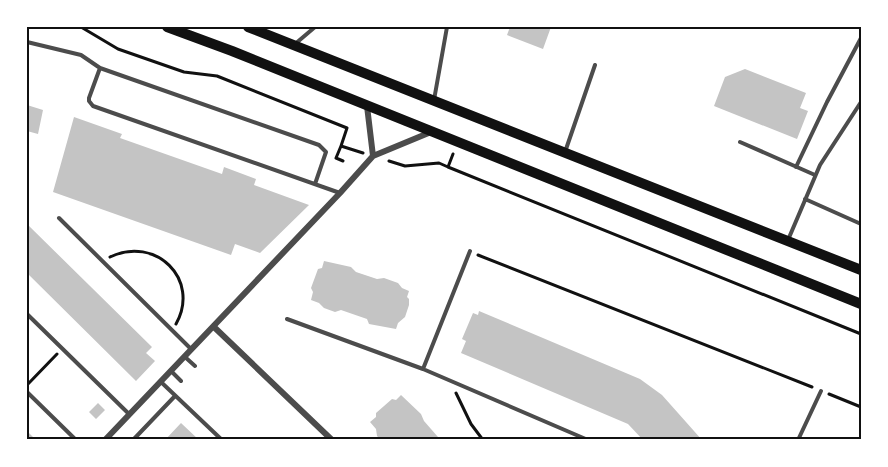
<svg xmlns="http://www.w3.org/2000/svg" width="888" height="467" font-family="'Fira Sans Condensed',sans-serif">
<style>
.building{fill:#c4c4c4}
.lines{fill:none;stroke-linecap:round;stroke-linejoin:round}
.path{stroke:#111;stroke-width:3}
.service{stroke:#4c4c4c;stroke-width:4}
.minor{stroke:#4c4c4c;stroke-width:6}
.secondary{stroke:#111;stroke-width:10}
.neatline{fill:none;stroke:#111;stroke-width:2}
</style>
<rect width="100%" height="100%" fill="#fff"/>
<!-- building -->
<path class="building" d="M 510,27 L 551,27 L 543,49 L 507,35 Z
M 745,69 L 806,93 L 800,108 L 808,111 L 797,139 L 714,106 L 725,77 Z
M 27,105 L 43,110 L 38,134 L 27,131 Z
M 74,117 L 122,134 L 120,138 L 222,174 L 224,167 L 256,179 L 254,185 L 309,205 L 260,253 L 235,244 L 231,255 L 53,192 Z
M 27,224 L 152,347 L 146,353 L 155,361 L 136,381 L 27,273 Z
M 324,261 L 351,267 L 356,272 L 377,279 L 384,278 L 398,283 L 402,288 L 409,291 L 407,297 L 409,299 L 409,305 L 405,317 L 398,323 L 396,329 L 369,324 L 367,319 L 341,310 L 335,312 L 324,308 L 319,303 L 311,300 L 313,292 L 311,288 L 318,269 L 322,268 Z
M 479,311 L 640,379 L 662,395 L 702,440 L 643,440 L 628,424 L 461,353 L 466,341 L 462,339 L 473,313 L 478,315 Z
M 401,395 L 421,414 L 424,421 L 438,437 L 444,440 L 381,440 L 377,436 L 376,429 L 370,422 L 376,417 L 376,413 L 392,399 L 396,400 Z
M 98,403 L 105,410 L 96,419 L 89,412 Z
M 181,423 L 199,440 L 165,440 Z
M 27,431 L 36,440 L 27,440 Z"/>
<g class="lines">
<!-- path -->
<path class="path" d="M 81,27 L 118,49 L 184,72 L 217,76 L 347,128 L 341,146 L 363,153
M 341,146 L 336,158 L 343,161
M 389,161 L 405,166 L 439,163 L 448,167 L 861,334
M 448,167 L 453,154
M 478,255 L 812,387
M 110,257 C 155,235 201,279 176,324
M 28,384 L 57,354
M 456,393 L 471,424 L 483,440
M 829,394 L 861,407"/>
<!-- service -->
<path class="service" d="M 27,42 L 81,55 L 100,68
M 295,44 L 315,27
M 434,100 L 447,27
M 740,142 L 815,175
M 565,152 L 595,65
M 796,167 L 827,102 L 861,38
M 315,184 L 326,152 L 319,145 L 100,68 L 89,98 L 89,101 L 93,106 L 340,193
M 805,199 L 861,224
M 59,218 L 191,349
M 788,240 L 820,165 L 861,102
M 27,314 L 129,414
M 287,319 L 423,369 L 588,440
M 185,357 L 195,366
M 423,369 L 470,251
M 171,371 L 181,381
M 161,382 L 222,440
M 27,392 L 76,440
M 133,440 L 175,396
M 798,440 L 821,391"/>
<!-- minor -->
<path class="minor" d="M 367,106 L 373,156
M 214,327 L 332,440
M 105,440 L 340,193 L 373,156 L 431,132"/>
<!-- secondary -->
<path class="secondary" d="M 167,27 L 232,51 L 861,304
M 248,27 L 861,270"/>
</g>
<!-- border -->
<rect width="888" height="467" fill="none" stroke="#ffffff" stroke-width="57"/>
<rect x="28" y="28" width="832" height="410" class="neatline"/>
</svg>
